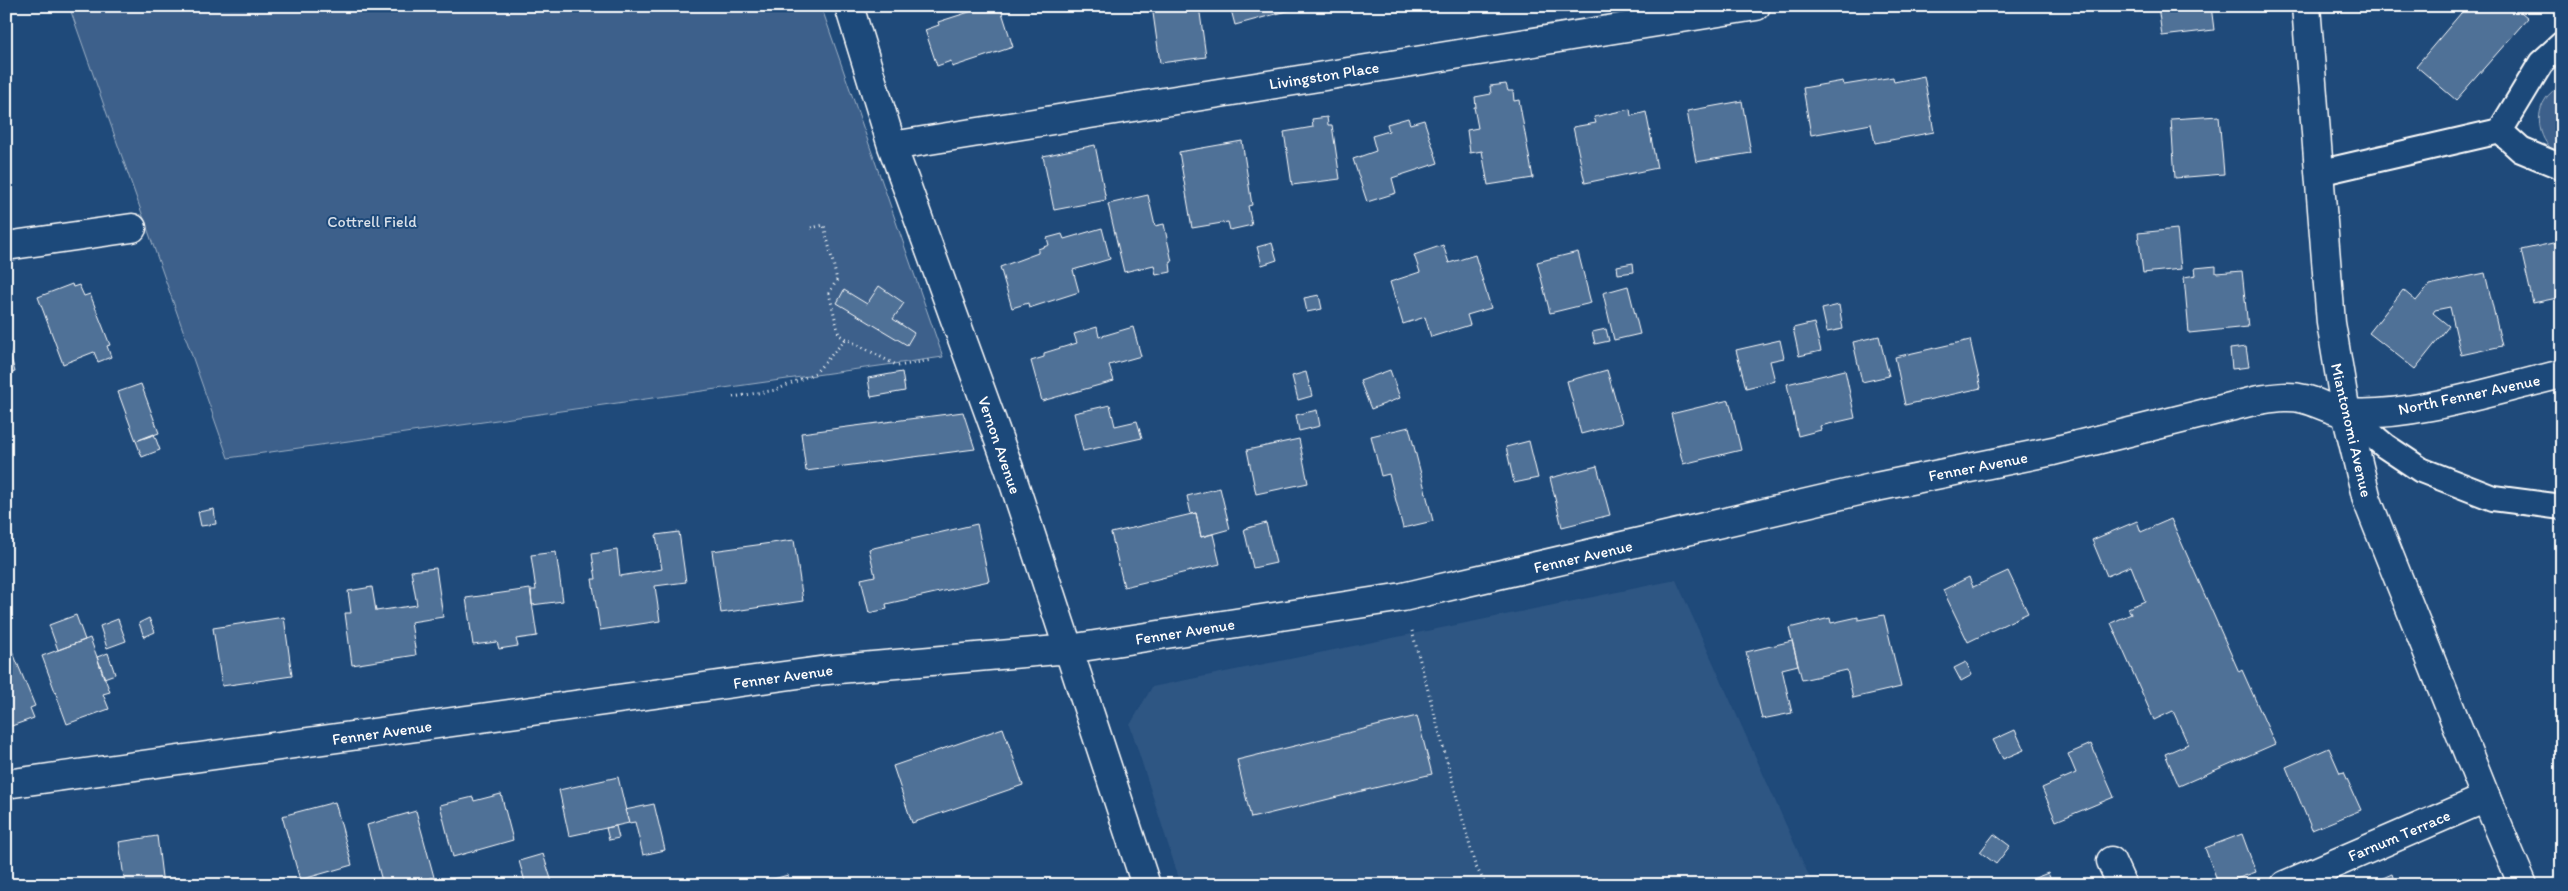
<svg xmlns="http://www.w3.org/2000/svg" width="2568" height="891" font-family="Itim,sans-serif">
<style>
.built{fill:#2e5683}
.green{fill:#3c618b;stroke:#9eb0c5}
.building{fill:#507197;stroke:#fff}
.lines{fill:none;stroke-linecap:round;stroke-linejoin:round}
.lane-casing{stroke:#fff;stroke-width:28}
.street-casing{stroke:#fff;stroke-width:31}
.secondary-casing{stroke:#fff;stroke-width:31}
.path{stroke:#fff;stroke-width:3;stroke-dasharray:1 4;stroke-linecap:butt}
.lane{stroke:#1f4a7a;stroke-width:24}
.street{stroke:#1f4a7a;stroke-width:28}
.secondary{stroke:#1f4a7a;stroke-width:28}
.labels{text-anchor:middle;stroke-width:4;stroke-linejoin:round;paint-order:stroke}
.street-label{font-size:16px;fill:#fff;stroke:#1f4a7a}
.park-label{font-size:16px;fill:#d8dfe8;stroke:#1f4a7a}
</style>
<rect width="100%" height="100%" fill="#1f4a7a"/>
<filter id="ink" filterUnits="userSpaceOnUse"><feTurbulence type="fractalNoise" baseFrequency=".02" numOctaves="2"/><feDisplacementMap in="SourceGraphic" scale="10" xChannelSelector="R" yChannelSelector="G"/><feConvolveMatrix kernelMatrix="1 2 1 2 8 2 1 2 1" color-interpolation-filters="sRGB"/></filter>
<g filter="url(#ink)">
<!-- built -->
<path class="built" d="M 1676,580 L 1813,885 L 1181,885 L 1130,725 L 1152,687 Z"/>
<!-- green -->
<path class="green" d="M 69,6 L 821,6 L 943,357 L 228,458 Z
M 2562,83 L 2562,155 C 2541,148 2533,118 2545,100 C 2548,94 2557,88 2562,83 Z"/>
<!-- building -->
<path class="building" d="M 988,6 L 1000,6 L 1013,47 L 952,67 L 951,61 L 937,66 L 925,30 L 939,25 L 938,22 Z
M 1152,6 L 1199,6 L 1206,57 L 1160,63 Z
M 1230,6 L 1290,6 L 1291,10 L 1235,25 Z
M 2158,6 L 2211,6 L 2214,30 L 2162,36 Z
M 2467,6 L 2514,6 L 2528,18 L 2456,100 L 2416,66 Z
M 1924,76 L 1934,132 L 1875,143 L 1871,124 L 1811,135 L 1803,88 L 1843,81 L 1844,85 L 1893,77 L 1894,82 Z
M 1506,84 L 1508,91 L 1513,91 L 1514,101 L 1519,100 L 1533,178 L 1488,185 L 1482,151 L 1470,153 L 1467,130 L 1478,128 L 1474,107 L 1476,107 L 1475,97 L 1491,94 L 1490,86 Z
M 1742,101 L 1751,153 L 1696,162 L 1687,111 Z
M 1630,109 L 1631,116 L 1646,112 L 1657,168 L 1585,183 L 1573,127 L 1596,123 L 1594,117 Z
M 2219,116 L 2224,174 L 2175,178 L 2171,119 Z
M 1327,117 L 1328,125 L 1332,125 L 1340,179 L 1292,185 L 1284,132 L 1313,127 L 1312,119 Z
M 1408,118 L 1410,124 L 1424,120 L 1438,163 L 1392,178 L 1396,193 L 1367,202 L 1353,159 L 1376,151 L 1372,136 L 1389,131 L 1387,124 Z
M 1242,141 L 1252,205 L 1248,206 L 1252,225 L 1230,230 L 1228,222 L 1192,228 L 1179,152 Z
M 1095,145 L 1106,200 L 1054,210 L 1043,156 Z
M 1148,195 L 1155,226 L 1164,224 L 1172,262 L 1170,263 L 1171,272 L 1156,275 L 1154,265 L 1124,272 L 1108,204 Z
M 1102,228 L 1110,259 L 1073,270 L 1079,292 L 1029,308 L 1028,303 L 1012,308 L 1000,267 L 1038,253 L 1038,249 L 1049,245 L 1047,238 L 1062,234 L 1064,239 Z
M 2177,229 L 2181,269 L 2143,273 L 2138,233 Z
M 2562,241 L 2562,297 L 2533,303 L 2521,250 Z
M 1272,243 L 1277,260 L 1262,265 L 1257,247 Z
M 1443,245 L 1449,263 L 1475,255 L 1491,308 L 1467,315 L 1470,325 L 1431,337 L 1425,317 L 1403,324 L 1390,282 L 1420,272 L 1414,255 Z
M 1578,252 L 1591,303 L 1550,313 L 1537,262 Z
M 1633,263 L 1634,272 L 1618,274 L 1617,266 Z
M 2216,266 L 2216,273 L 2242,271 L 2248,327 L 2189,333 L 2184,277 L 2196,275 L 2195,268 Z
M 2485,273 L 2502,346 L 2461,355 L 2450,307 L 2435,310 L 2433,313 L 2449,326 L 2415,369 L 2369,333 L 2403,290 L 2416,301 L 2429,285 Z
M 72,284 L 73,287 L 79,285 L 84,296 L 90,294 L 110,345 L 107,346 L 111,357 L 98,362 L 94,352 L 63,364 L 38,297 Z
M 879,286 L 904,303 L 893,319 L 914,333 L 907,345 L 837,303 L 844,290 L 867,304 Z
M 1628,286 L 1640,334 L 1614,340 L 1603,293 Z
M 1319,295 L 1322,309 L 1307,312 L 1304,298 Z
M 1839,305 L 1843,329 L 1827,332 L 1822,309 Z
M 1814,323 L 1821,351 L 1799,356 L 1793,328 Z
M 1097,327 L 1099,337 L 1133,327 L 1141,356 L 1109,365 L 1114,381 L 1042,401 L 1031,361 L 1044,357 L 1044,353 L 1077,343 L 1074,334 Z
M 1606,329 L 1609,341 L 1595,344 L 1592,332 Z
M 1879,336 L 1889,376 L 1862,382 L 1853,342 Z
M 6,339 L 15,372 L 6,374 Z
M 1780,340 L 1784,358 L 1770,361 L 1775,381 L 1746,388 L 1736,350 Z
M 1970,340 L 1981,388 L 1905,405 L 1895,357 Z
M 2246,347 L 2249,367 L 2232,369 L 2230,349 Z
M 1390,370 L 1400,398 L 1371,409 L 1360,381 Z
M 1607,370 L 1622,423 L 1581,434 L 1567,381 Z
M 1845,370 L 1855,418 L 1820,426 L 1821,430 L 1798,436 L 1787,384 Z
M 902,372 L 905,391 L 871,397 L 868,378 Z
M 1306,372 L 1312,396 L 1298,400 L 1292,376 Z
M 141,384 L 159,433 L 136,441 L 118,392 Z
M 1729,400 L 1741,450 L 1683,464 L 1671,414 Z
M 1110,405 L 1115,426 L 1137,421 L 1142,438 L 1083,451 L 1074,413 Z
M 1317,410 L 1320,426 L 1299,431 L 1296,415 Z
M 963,412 L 975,449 L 806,471 L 801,433 Z
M 1409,427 L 1433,521 L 1403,528 L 1389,474 L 1381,476 L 1371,436 Z
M 154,434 L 160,450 L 142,457 L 136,441 Z
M 1299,439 L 1308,483 L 1256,494 L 1247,450 Z
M 1529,441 L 1538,478 L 1514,483 L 1506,447 Z
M 1597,466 L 1610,515 L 1562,527 L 1550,478 Z
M 1220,488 L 1230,529 L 1201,537 L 1196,513 L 1191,514 L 1187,496 Z
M 214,509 L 216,524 L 201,526 L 198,512 Z
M 1196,513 L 1201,537 L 1213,534 L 1220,564 L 1124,587 L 1111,533 Z
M 2171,519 L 2239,672 L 2242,670 L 2275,744 L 2179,786 L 2165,754 L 2188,744 L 2173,711 L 2154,720 L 2111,623 L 2131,614 L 2128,608 L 2145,601 L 2131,566 L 2107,576 L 2092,540 L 2137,521 L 2141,532 Z
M 1266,523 L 1276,563 L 1253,568 L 1244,529 Z
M 977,524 L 989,581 L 886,604 L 887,609 L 869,613 L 861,579 L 875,576 L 869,549 Z
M 679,532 L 686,582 L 655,586 L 660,621 L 600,630 L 592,579 L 596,579 L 592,554 L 617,550 L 620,576 L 662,569 L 656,535 Z
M 794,540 L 803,601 L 721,613 L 712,551 Z
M 556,552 L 563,601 L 532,605 L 531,590 L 536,590 L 531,555 Z
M 436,568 L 443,617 L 411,622 L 416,655 L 352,665 L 345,613 L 351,613 L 348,591 L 372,587 L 376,611 L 417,605 L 411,571 Z
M 2008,571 L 2028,613 L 1968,642 L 1943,590 L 1969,577 L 1973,587 Z
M 530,589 L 537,636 L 516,639 L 518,646 L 499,649 L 497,642 L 473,645 L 466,598 Z
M 76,615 L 85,640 L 58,650 L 49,625 Z
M 1884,615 L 1901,687 L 1853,698 L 1847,670 L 1802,680 L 1789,628 L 1830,618 L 1831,623 L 1858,617 L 1858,620 Z
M 284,617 L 292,676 L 222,686 L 213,628 Z
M 149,618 L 155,632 L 144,637 L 139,623 Z
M 118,619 L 126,641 L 107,648 L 100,626 Z
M 90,638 L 110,692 L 103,694 L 109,709 L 67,724 L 42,656 Z
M 1792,641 L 1798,665 L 1782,669 L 1792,713 L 1762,719 L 1746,652 Z
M 11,648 L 35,706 L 30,708 L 34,718 L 6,728 L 6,650 Z
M 108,653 L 115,674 L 104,678 L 97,657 Z
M 1966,662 L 1972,675 L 1961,681 L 1954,668 Z
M 1417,716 L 1432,774 L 1251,818 L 1237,760 Z
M 1003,728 L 1023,785 L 912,823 L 893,766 Z
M 2015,730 L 2024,750 L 2003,759 L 1993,740 Z
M 2091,744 L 2114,797 L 2056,821 L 2042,788 L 2076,773 L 2068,754 Z
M 2329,748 L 2340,773 L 2344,772 L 2361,810 L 2312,830 L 2286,767 Z
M 618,777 L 629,823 L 569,836 L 559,790 Z
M 501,794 L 513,840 L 453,857 L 440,805 L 473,797 L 474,801 Z
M 335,802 L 352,865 L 300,880 L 282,816 Z
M 654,804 L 665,850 L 643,855 L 635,822 L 629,823 L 625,810 Z
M 416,811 L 434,877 L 406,885 L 383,885 L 367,825 Z
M 616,826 L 619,838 L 609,840 L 606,828 Z
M 1994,834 L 2010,846 L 1996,864 L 1980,852 Z
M 2242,834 L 2256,872 L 2219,885 L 2205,848 Z
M 157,836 L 163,885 L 125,885 L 119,842 Z
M 543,854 L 553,885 L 526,885 L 519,861 Z
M 2048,873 L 2053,885 L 2017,885 Z
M 2392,874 L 2396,885 L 2367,885 Z
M 788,875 L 790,885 L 756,885 L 755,884 Z"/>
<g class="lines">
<!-- lane casing -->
<g class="lane-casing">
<path id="lane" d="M 2562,44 L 2541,63 L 2500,131 L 2521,150 L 2562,167
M 2318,173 L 2500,131
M 2346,413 L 2385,446 L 2421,470 L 2493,498 L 2562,507"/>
</g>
<!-- street casing -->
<g class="street-casing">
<path id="street" d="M 849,6 L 892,146 L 1009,468 L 1146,885
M 892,146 L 1756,6
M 6,246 L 132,228
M 6,784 L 827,670 L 1069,649 L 1403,597 L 1876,487 L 2053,451 L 2258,400 C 2273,398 2289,395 2304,399 C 2318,402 2333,412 2348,413 C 2411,418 2499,389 2562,374
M 2111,861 L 2122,885
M 2285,885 L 2486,798"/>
</g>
<!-- secondary casing -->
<g class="secondary-casing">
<path id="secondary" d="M 2306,6 L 2331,323 L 2346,413 L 2367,500 L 2486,798 L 2523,885"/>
</g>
<!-- path -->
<path class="path" d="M 811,228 L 824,225 L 837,280 L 829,293 L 839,335 L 898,366 L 932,360
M 733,397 L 776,390 L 815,373 L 846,339
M 1412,631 L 1475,865 L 1486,885"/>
<!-- lane -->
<use href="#lane" class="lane"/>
<!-- street -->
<use href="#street" class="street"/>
<!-- secondary -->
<use href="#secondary" class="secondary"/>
</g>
</g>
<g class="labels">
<!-- street labels -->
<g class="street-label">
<text transform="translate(1324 75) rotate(-9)" y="6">Livingston Place</text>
<text transform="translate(2469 394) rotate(-12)" y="6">North Fenner Avenue</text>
<text transform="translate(2352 430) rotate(77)" y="6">Miantonomi Avenue</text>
<text transform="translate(1000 445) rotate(71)" y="6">Vernon Avenue</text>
<text transform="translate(1978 466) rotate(-11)" y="6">Fenner Avenue</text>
<text transform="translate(1583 556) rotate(-13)" y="6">Fenner Avenue</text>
<text transform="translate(1185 631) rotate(-9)" y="6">Fenner Avenue</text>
<text transform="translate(783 676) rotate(-8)" y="6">Fenner Avenue</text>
<text transform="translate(382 732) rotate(-8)" y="6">Fenner Avenue</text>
<text transform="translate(2399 835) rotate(-23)" y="6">Farnum Terrace</text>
</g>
<!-- park labels -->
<g class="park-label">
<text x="372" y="227">Cottrell Field</text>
</g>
</g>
<!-- margin -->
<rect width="2568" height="891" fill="none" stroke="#1f4a7a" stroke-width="25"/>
<rect x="12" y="12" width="2543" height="866" fill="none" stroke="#fff" stroke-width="2" filter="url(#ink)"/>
</svg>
